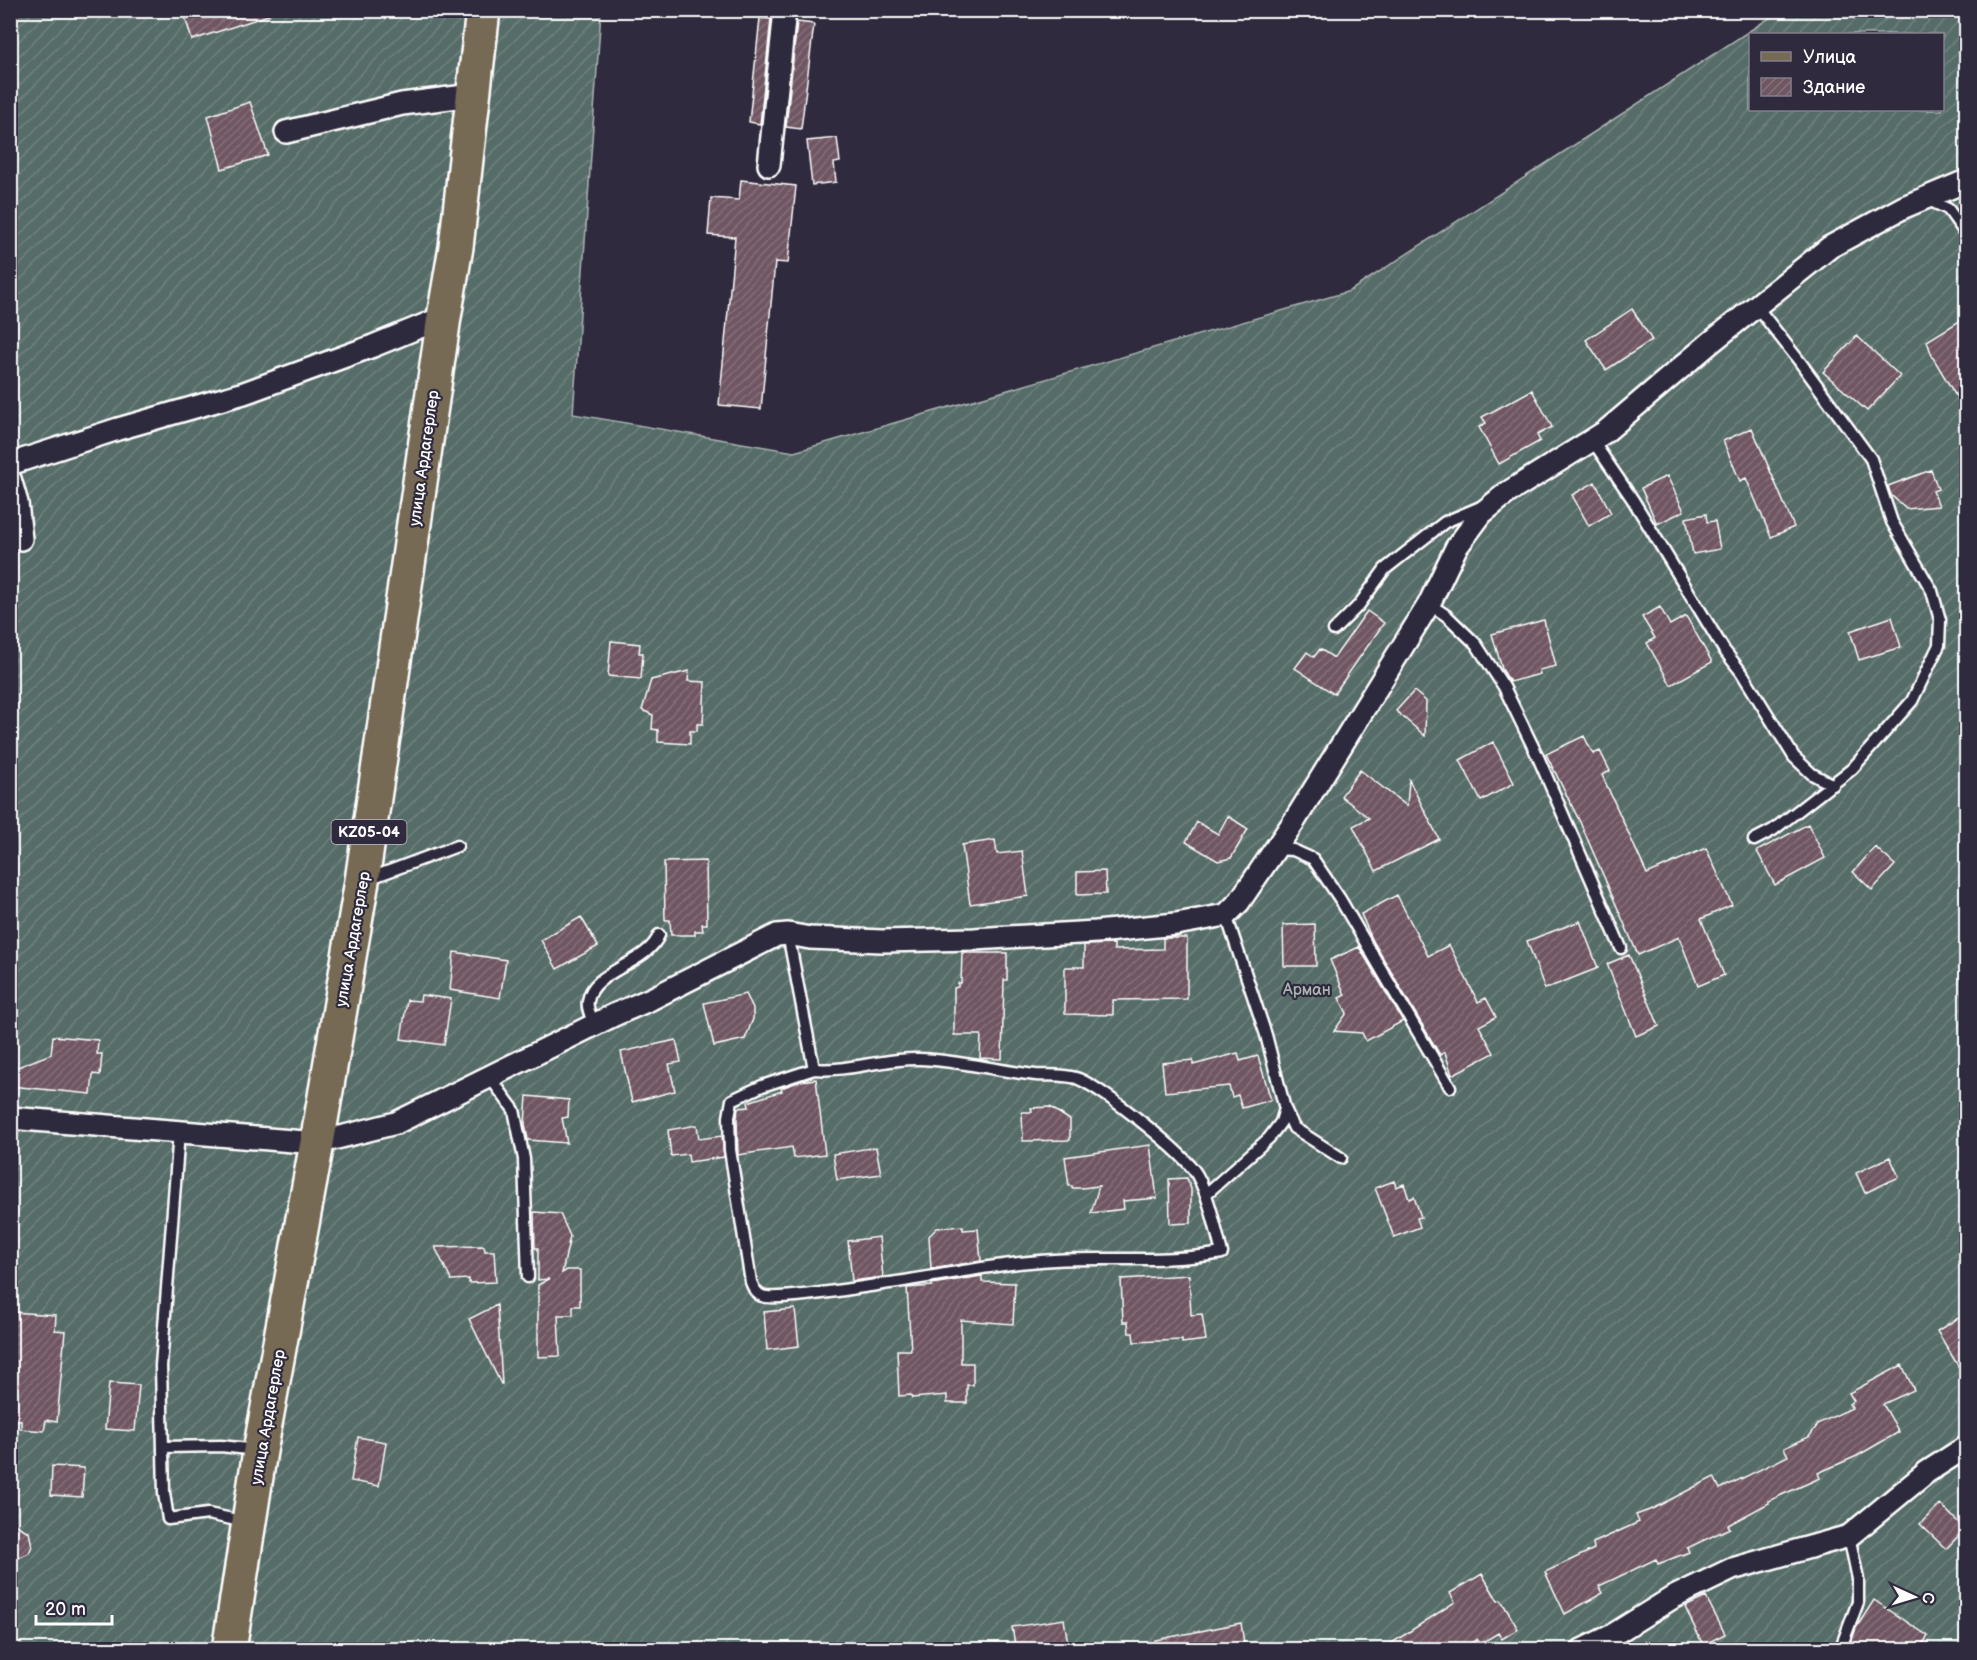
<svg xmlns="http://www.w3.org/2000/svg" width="1977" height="1660" font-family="'Balsamiq Sans',sans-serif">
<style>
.garden{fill:url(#garden-furrows);stroke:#abb6b3;stroke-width:1.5;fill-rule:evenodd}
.building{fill:url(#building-hatch);stroke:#fff;stroke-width:1.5}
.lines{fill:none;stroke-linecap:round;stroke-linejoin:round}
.lane-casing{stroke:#fff;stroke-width:15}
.street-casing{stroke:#fff;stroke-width:26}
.primary-casing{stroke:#fff;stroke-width:38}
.lane{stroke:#2f2a3d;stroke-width:10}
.street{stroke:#2f2a3d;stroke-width:21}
.primary{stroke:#766a55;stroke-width:33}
.labels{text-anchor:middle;stroke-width:4.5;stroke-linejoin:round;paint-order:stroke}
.shield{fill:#2f2a3d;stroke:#c1bfc5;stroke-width:1.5}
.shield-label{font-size:15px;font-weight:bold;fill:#fff}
.street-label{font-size:16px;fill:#fff;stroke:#2f2a3d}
.park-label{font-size:16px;fill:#abb6b3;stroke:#2f2a3d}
</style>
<defs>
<pattern id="garden-furrows" width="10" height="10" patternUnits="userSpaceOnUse" patternTransform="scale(1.5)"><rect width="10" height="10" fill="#576c67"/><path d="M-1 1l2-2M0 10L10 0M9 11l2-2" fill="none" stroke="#70827e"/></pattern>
<pattern id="building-hatch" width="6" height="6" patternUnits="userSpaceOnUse" patternTransform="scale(1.5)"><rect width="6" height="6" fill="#6f5762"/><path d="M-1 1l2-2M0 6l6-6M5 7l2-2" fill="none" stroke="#85707a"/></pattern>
</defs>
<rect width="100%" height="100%" fill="#2f2a3d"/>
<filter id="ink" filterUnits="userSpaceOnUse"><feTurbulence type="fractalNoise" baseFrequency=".0167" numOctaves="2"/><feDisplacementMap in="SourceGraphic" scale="12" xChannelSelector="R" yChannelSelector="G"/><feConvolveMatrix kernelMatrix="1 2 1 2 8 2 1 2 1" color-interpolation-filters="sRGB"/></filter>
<g filter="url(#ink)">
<!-- garden -->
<path class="garden" d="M 11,11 L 601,11 L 573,414 L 794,452 L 1350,291 L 1780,11 L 1966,11 L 1966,1649 L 11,1650 ZM 1750,34 L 1942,34 L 1942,110 L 1750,110 Z"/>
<!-- building -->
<path class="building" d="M 183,10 L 268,10 L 269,15 L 192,40 Z
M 760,18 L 771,19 L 760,124 L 749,122 Z
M 797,22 L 814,24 L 801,129 L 786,127 Z
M 250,102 L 268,155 L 222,169 L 208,116 Z
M 837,138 L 840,162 L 834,163 L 836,182 L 812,185 L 807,141 Z
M 741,180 L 796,186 L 788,263 L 775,262 L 761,409 L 719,405 L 735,237 L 708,235 L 711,198 L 739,200 Z
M 1632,309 L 1652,340 L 1606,370 L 1586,340 Z
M 1966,317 L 1966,413 L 1932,356 L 1927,341 Z
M 1857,336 L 1900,376 L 1867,411 L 1823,372 Z
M 1532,390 L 1552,427 L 1537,435 L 1540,441 L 1499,464 L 1479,427 L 1486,423 L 1482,417 Z
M 1752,428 L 1794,527 L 1771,537 L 1746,478 L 1740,481 L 1723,441 Z
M 1931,470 L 1938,489 L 1933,491 L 1939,506 L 1906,509 L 1891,495 L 1888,486 Z
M 1667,476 L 1684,511 L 1657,524 L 1641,488 Z
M 1595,482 L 1611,513 L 1589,526 L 1572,495 Z
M 1706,514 L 1707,522 L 1715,521 L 1720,549 L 1693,554 L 1686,518 Z
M 1660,607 L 1670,625 L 1686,616 L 1712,662 L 1671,685 L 1647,643 L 1655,638 L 1642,617 Z
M 1367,611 L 1384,623 L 1334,694 L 1295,668 L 1307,652 L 1314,657 L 1320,649 L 1334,658 Z
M 1892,617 L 1901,647 L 1859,660 L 1850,631 Z
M 1544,620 L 1556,666 L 1539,670 L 1540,674 L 1510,682 L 1502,669 L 1492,634 Z
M 611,641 L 640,644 L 639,653 L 643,653 L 641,679 L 608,676 Z
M 689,671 L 688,681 L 705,682 L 703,724 L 697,724 L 697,731 L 690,731 L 690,744 L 658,742 L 658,730 L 652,729 L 653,715 L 642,710 L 651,680 Z
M 1414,691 L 1426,701 L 1425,736 L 1396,711 Z
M 1584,736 L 1593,754 L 1600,751 L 1610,771 L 1602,775 L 1647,874 L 1706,848 L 1732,905 L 1701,919 L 1724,975 L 1698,986 L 1679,937 L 1638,955 L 1580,822 L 1546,754 Z
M 1493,742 L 1514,783 L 1481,801 L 1460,760 Z
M 1360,770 L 1407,806 L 1409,780 L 1439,839 L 1376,871 L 1353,826 L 1369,818 L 1341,796 Z
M 1228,816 L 1248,829 L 1231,858 L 1218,861 L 1186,842 L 1197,822 L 1218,834 Z
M 1808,824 L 1825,858 L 1775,885 L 1757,851 Z
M 995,840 L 997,854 L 1022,851 L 1028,896 L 970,904 L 962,845 Z
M 1875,847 L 1895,865 L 1872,890 L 1853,872 Z
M 706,861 L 707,924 L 702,924 L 703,931 L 695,931 L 695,935 L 671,935 L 670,920 L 665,920 L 664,862 Z
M 1105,871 L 1106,894 L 1077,895 L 1077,872 Z
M 1397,895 L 1428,956 L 1449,945 L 1478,1002 L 1486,998 L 1496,1017 L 1479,1026 L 1494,1053 L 1452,1075 L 1445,1052 L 1440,1055 L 1373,941 L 1361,914 Z
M 581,917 L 598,946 L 557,969 L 541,940 Z
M 1580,921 L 1598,968 L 1545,989 L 1527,941 Z
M 1315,924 L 1316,966 L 1284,966 L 1283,925 Z
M 1163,938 L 1187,938 L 1187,999 L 1113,1000 L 1113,1015 L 1065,1014 L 1065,967 L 1084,967 L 1084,945 L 1114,944 L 1114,950 L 1163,949 Z
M 1359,947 L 1403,1021 L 1366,1041 L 1362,1033 L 1334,1031 L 1347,1013 L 1339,998 L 1345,995 L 1330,960 Z
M 454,952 L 506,960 L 500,998 L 450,990 Z
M 962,953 L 1007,953 L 1007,980 L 1004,980 L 1002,1059 L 980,1058 L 981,1035 L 954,1035 L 954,988 L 958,987 L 958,983 L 961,983 Z
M 1629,955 L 1659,1026 L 1636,1036 L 1607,964 Z
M 746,994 L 753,1008 L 753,1019 L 745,1039 L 714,1046 L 704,1003 Z
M 421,995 L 451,999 L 444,1045 L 401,1039 L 407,1000 L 420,1001 Z
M 53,1036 L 98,1040 L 97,1054 L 102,1054 L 100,1075 L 93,1074 L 91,1094 L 10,1086 L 10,1070 L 51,1054 Z
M 676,1040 L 681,1062 L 669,1064 L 675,1091 L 632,1102 L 621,1052 Z
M 1238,1053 L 1240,1061 L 1258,1056 L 1271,1100 L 1242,1108 L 1238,1095 L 1232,1097 L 1229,1086 L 1165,1092 L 1162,1063 L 1193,1060 L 1193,1065 Z
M 816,1079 L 825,1154 L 794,1158 L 792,1147 L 738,1155 L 737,1118 L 738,1108 L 749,1107 L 748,1102 L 782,1091 L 781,1088 L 801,1081 Z
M 527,1096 L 569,1100 L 568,1117 L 562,1118 L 567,1143 L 528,1140 L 525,1124 Z
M 1050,1107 L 1070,1120 L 1070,1140 L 1023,1141 L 1022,1112 L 1032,1112 L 1031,1108 Z
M 697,1125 L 699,1139 L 722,1136 L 724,1157 L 689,1162 L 688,1154 L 671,1156 L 668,1130 Z
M 1150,1145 L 1157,1198 L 1123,1201 L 1124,1209 L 1091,1213 L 1099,1186 L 1082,1188 L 1072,1188 L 1072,1186 L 1069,1186 L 1065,1157 Z
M 876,1147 L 881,1174 L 837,1180 L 833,1154 Z
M 1890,1157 L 1899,1177 L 1865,1193 L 1856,1173 Z
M 1187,1178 L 1191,1189 L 1191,1223 L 1170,1224 L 1169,1179 Z
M 1394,1181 L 1396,1187 L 1404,1184 L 1409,1199 L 1414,1197 L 1421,1217 L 1417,1218 L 1420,1227 L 1394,1237 L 1375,1188 Z
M 534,1212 L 560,1214 L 570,1236 L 562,1273 L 567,1270 L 580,1270 L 580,1306 L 573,1306 L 573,1315 L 558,1315 L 560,1356 L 538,1357 L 538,1285 L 549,1279 L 538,1280 L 538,1248 L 535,1248 Z
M 963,1226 L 963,1230 L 978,1229 L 981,1261 L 931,1269 L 929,1236 L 937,1228 Z
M 879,1237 L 883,1277 L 852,1281 L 848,1241 Z
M 484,1246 L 485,1251 L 494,1251 L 496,1282 L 469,1283 L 469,1279 L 451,1280 L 435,1247 Z
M 1189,1275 L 1191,1315 L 1202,1314 L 1206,1340 L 1182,1343 L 1182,1340 L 1134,1342 L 1133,1333 L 1129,1333 L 1128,1322 L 1123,1322 L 1121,1279 Z
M 982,1276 L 982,1282 L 1015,1283 L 1013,1324 L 961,1320 L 961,1363 L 973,1363 L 973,1385 L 967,1385 L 967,1403 L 947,1403 L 947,1395 L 912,1398 L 911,1395 L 899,1396 L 897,1350 L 911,1350 L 907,1288 L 932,1286 L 932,1284 Z
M 497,1305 L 502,1384 L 501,1384 L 469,1319 Z
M 795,1309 L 799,1346 L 767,1350 L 764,1312 Z
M 10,1312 L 56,1315 L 55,1330 L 65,1331 L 57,1422 L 46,1420 L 44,1431 L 21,1429 L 21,1420 L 10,1419 Z
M 1966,1313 L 1966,1379 L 1937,1331 Z
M 1902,1365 L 1914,1390 L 1883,1404 L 1899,1432 L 1857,1456 L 1818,1473 L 1820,1478 L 1768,1501 L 1769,1503 L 1728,1525 L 1730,1528 L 1687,1548 L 1689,1552 L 1658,1564 L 1656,1559 L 1599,1586 L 1603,1593 L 1565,1614 L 1545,1572 L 1594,1549 L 1593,1543 L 1639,1522 L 1636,1515 L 1652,1509 L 1714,1477 L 1720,1489 L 1788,1456 L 1784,1448 L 1809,1437 L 1819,1423 L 1852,1408 L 1849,1404 L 1854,1401 L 1849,1393 Z
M 109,1383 L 139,1385 L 135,1431 L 105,1429 Z
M 358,1437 L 386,1442 L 379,1486 L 351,1481 Z
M 52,1466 L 84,1468 L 82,1497 L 51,1495 Z
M 1940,1504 L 1965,1529 L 1946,1549 L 1920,1524 Z
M 10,1522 L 29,1532 L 32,1546 L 29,1553 L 10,1562 Z
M 1482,1574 L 1498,1601 L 1501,1600 L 1518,1629 L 1502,1639 L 1498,1633 L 1480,1644 L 1477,1639 L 1461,1650 L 1381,1650 L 1455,1602 L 1450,1593 Z
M 1706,1597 L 1725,1634 L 1703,1645 L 1685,1607 Z
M 1874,1600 L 1928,1636 L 1919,1650 L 1861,1650 L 1851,1643 L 1856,1628 Z
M 1064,1619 L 1069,1650 L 1016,1650 L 1012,1627 Z
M 1241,1623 L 1245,1650 L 1156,1650 L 1155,1640 Z"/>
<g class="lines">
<!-- lane casing -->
<g class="lane-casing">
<path id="lane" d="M 1924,198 L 1948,209 L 1966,234
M 1592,440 L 1633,500 L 1724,650 L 1742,673 L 1794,757 L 1812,774 L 1833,785
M 1429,604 L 1447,616 L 1476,644 L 1504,687 L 1538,757 L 1621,948
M 1334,630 L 1359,605 L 1385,569 L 1445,522 L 1483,506
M 1754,840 L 1773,830 L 1852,769 L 1912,701 L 1939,645 L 1940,620 L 1932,591 L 1892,522 L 1871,459 L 1800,362 L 1757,307
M 1276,849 L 1293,850 L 1313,859 L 1340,899 L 1450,1087
M 368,879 L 457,846
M 788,934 L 814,1069 C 849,1072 883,1058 919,1059 C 958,1060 997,1071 1036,1075 C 1049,1076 1070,1074 1081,1080 C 1106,1092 1184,1152 1197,1175 C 1210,1199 1215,1227 1222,1253 C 1165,1263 1111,1257 1054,1260 C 1001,1263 949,1274 897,1282 C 874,1285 778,1302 762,1296 C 755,1293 753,1287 751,1282 L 730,1150 L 729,1117 L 732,1100 L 762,1086 L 814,1069
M 594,1024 C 592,1018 586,1008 588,1001 C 592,970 647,965 659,935
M 489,1076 L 514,1110 L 524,1159 L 528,1277
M 1285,1109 L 1294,1128 L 1341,1158
M 179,1132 L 161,1366 L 164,1493 L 168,1519 L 208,1514 L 246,1522
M 1206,1194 L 1269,1138 L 1281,1122 L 1285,1109 L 1266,1035 L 1226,915
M 163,1447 L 221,1446 L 257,1450
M 1840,1650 L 1858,1602 L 1858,1579 L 1849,1536"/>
</g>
<!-- street casing -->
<g class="street-casing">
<path id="street" d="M 286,132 L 402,104 L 473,95
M 769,165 L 785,10
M 10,464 L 118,429 L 244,393 L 373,346 L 444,317
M 10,479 L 17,503 L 21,539
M 10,1118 L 317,1143 L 396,1123 L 614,1015 L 651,999 L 777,935 L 788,934 L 810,938 L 882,941 L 974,939 L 1096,932 L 1176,924 L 1226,915 L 1239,902 L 1295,820 L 1429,604 L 1456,548 L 1482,513 L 1507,493 L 1605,432 L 1710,343 L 1830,247 L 1904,207 L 1966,181
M 1582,1650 L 1611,1636 L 1672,1598 L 1732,1569 L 1849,1536 L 1927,1472 L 1966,1447"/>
</g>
<!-- primary casing -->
<g class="primary-casing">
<path id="primary" d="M 229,1650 L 260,1451 L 317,1143 L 362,881 L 444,317 L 456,247 L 483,10"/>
</g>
<!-- lane -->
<use href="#lane" class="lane"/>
<!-- street -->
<use href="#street" class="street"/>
<!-- primary -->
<use href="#primary" class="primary"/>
</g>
</g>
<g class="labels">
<!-- shield labels -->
<rect class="shield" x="331.5" y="820" width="75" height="24" rx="4.5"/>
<g class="shield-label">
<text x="369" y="837">KZ05-04</text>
</g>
<!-- street labels -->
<g class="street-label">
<text transform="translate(423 458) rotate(-82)" y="6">улица Ардагерлер</text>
<text transform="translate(352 939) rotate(-80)" y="6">улица Ардагерлер</text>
<text transform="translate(267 1417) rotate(-80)" y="6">улица Ардагерлер</text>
</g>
<!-- park labels -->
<g class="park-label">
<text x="1307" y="995">Арман</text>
</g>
</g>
<!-- margin -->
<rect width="1977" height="1660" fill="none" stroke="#2f2a3d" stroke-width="36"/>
<rect x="18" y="18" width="1941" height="1624" fill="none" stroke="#fff" stroke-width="2" filter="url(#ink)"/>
<!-- legend -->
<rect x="1749" y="33" width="195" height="78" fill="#2f2a3d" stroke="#827f8b" stroke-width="1.5"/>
<rect x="1761" y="52" width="30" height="9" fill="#766a55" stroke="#827f8b" stroke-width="1.5"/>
<text x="1803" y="63" font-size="18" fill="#ffffff">Улица</text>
<rect x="1761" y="78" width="30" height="18" fill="url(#building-hatch)" stroke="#827f8b" stroke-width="1.5"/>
<text x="1803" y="93" font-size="18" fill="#ffffff">Здание</text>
<!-- north arrow -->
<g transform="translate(1914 1597) rotate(94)" stroke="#2f2a3d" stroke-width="4.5" paint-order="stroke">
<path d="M0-4.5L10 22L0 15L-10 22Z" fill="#ffffff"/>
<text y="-9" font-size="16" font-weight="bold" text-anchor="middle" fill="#ffffff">С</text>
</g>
<!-- scale -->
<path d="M36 1615v9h76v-9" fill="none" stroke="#ffffff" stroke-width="3"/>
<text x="45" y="1615" font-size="18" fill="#ffffff" stroke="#2f2a3d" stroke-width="4.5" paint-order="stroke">20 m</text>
</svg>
